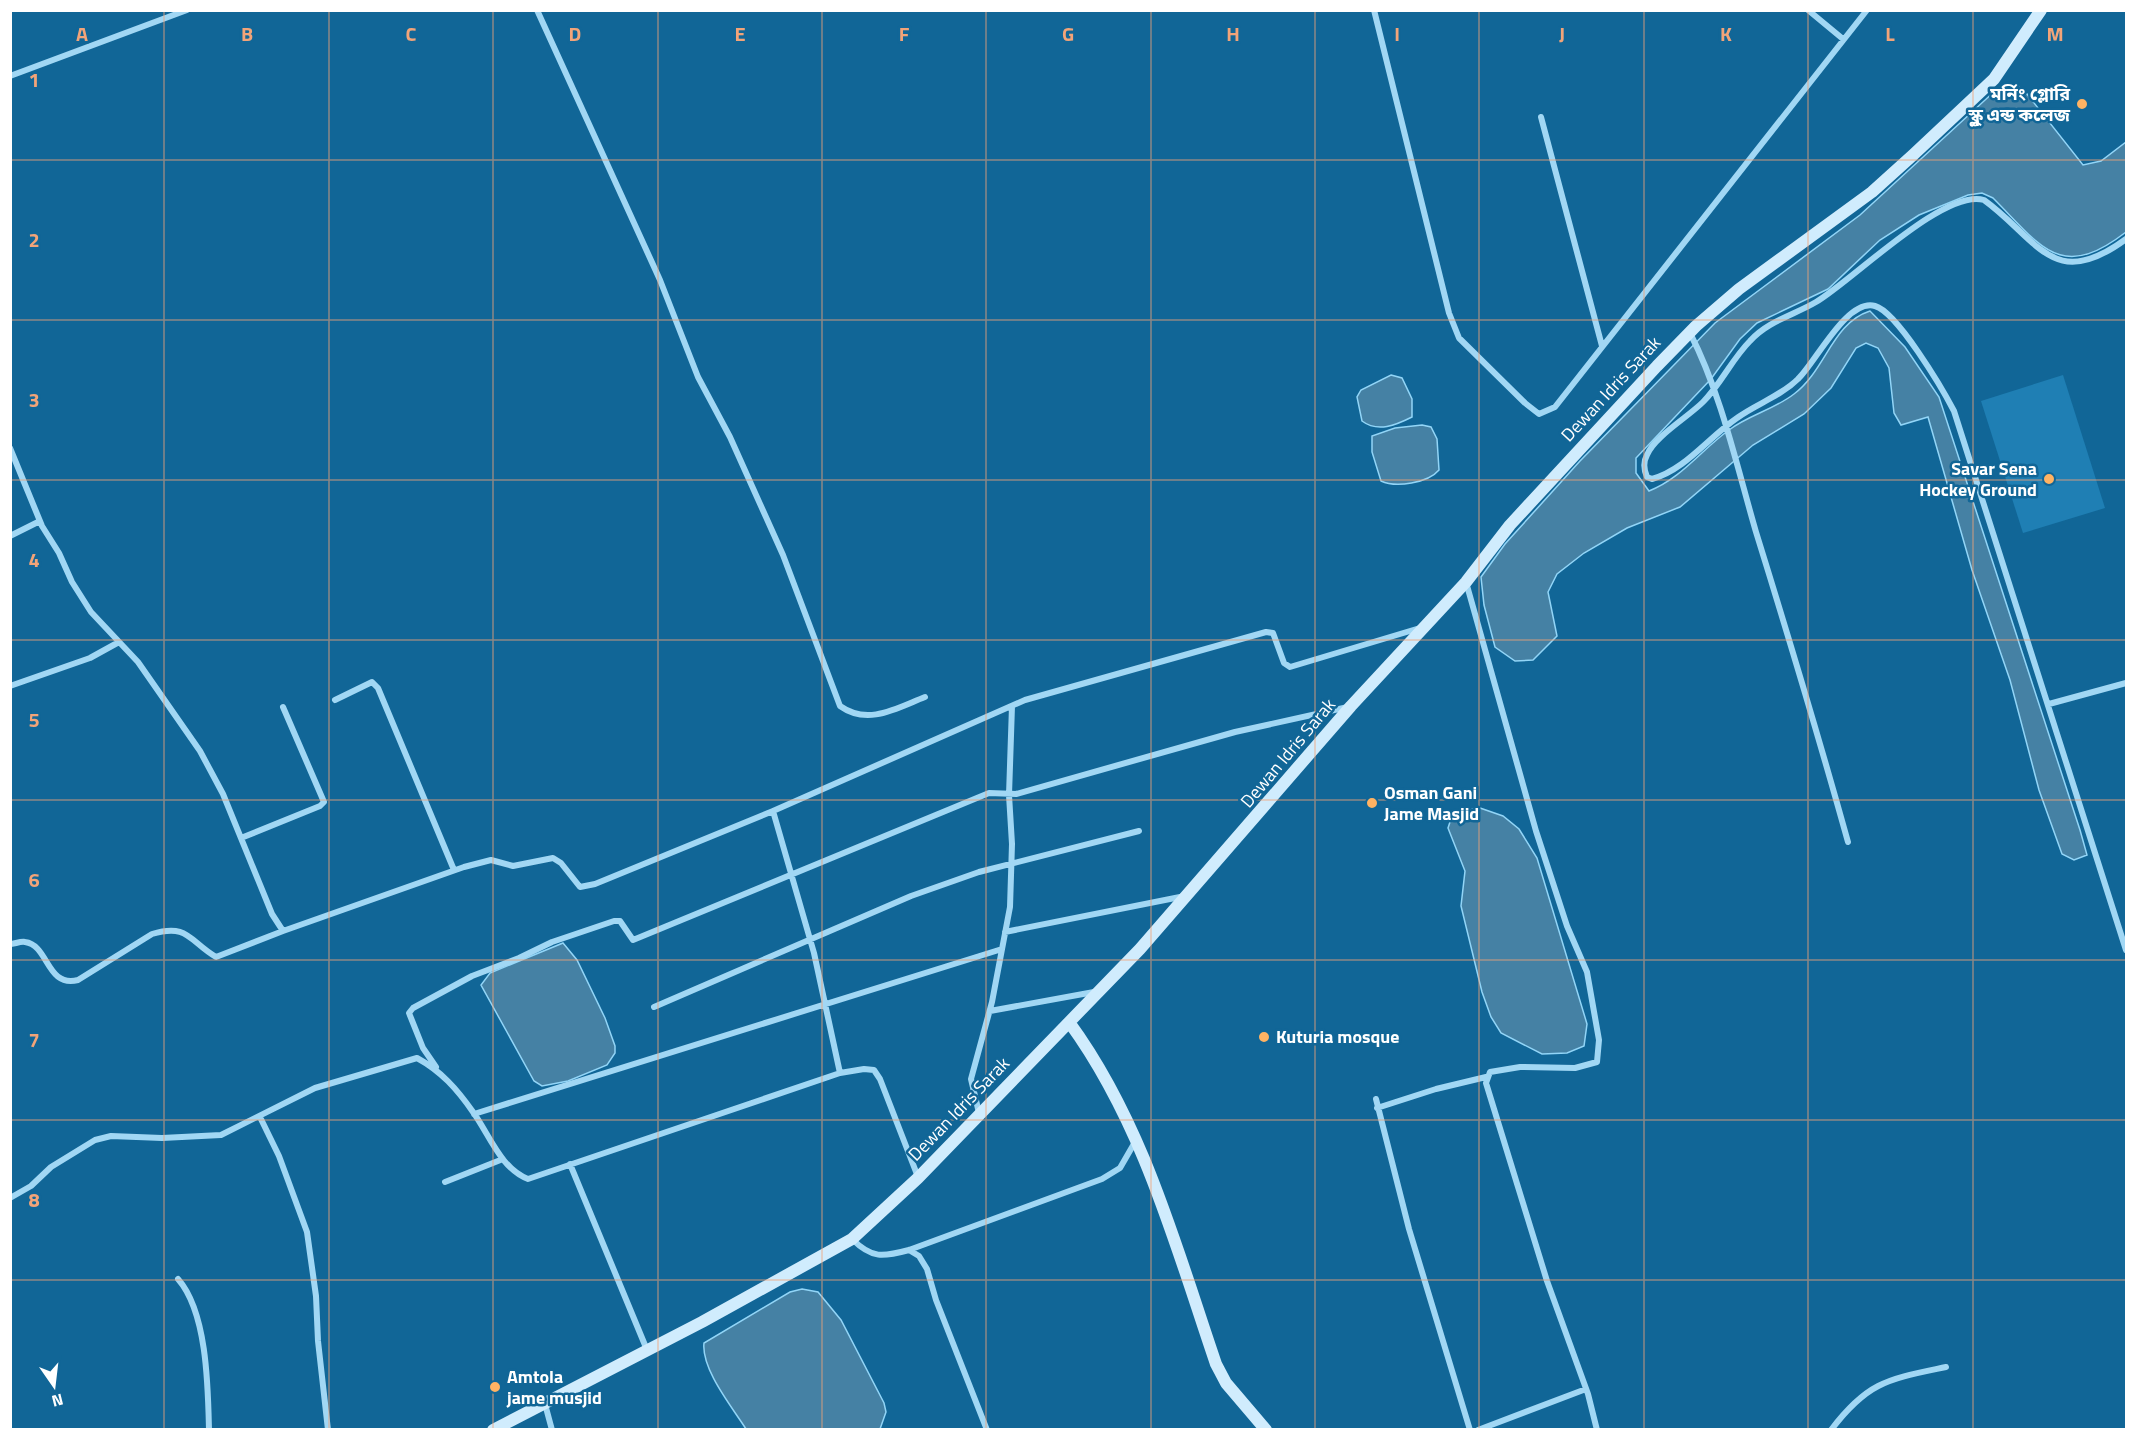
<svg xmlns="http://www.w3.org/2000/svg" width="2137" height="1440" font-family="'Titillium Web','Noto Sans Bengali',sans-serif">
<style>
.green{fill:#1f7fb4}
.water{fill:#4581a4;stroke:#92d5f7;stroke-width:1.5}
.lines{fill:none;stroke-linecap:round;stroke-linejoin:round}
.street{stroke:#a1d7f4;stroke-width:6}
.secondary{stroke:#d0ecfd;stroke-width:12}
.grid{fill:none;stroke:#f2a479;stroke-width:1.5;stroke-opacity:0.55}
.poi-dot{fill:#ffb363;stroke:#116697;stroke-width:2}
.labels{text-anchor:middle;stroke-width:5;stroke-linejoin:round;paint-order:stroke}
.poi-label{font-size:18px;font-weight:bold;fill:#fff;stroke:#116697;text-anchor:start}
.street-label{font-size:18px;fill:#fff;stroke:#116697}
.grid-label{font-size:20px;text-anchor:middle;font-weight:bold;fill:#f2a479;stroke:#116697;stroke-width:5;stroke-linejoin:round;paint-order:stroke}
</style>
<rect width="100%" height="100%" fill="#116697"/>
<!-- green -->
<path class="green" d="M 2063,375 L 2105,508 L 2023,533 L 1981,401 Z"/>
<!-- water -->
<path class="water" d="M 2007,83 L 2023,89 L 2083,165 L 2101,161 L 2126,142 L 2126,232 C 2060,283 2041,246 1993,198 L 1982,193 L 1968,195 L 1919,215 L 1880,240 L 1828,289 L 1757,323 L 1740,339 L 1711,379 L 1636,458 L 1636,473 L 1649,491 C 1682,478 1701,450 1729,430 C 1749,415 1775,409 1794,394 C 1826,370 1832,323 1870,311 L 1905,347 L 1939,397 L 2080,830 L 2087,855 L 2074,860 L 2062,854 L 2039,790 L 2010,680 L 1972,570 L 1928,417 L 1901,425 L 1894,413 L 1889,368 L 1878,348 L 1866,343 L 1856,348 L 1831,388 L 1804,414 L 1753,445 L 1680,507 L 1627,528 L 1584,553 L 1557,574 L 1548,592 L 1557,636 L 1533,660 L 1515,661 L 1495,647 L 1484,605 L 1481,577 L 1505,544 L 1580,461 L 1715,323 L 1860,215 L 1997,89 Z
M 1391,375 L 1402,378 L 1412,399 L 1412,417 C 1396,425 1378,433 1362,421 L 1357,397 L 1361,390 Z
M 1422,425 L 1431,427 L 1437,439 L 1439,470 C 1428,483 1396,488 1381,481 L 1372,452 L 1372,436 L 1395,428 Z
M 1480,808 L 1503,816 L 1519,829 L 1537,858 L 1587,1024 L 1584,1046 L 1567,1053 L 1542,1054 L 1501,1033 L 1491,1017 L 1482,992 L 1461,906 L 1465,871 L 1448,828 L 1453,813 Z
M 563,943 L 577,960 L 605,1018 L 615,1046 L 615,1053 L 607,1065 L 568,1081 L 542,1086 L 534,1081 L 481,985 L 490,973 Z
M 802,1289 L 818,1292 L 841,1320 L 884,1403 L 886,1412 L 880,1429 L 746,1429 C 732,1407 701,1369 704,1343 L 790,1292 Z"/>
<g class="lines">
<!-- street -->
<path class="street" d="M 537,10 L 660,280 L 698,377 L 730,437 L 783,555 L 840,706 C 868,726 897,708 925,697
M 1374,10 L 1449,313 L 1459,338 L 1525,403 L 1539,414 L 1555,407 L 1867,10
M 1808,10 L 1843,39
M 10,76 L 187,10
M 1541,117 L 1602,346
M 2126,239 C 2053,293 2038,239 1984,200 C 1944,188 1852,281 1816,302 C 1794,315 1768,321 1750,341 C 1732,359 1721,384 1703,402 C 1688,417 1654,437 1647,455 C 1643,462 1644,470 1647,477 L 1652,479 C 1685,470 1709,437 1737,418 C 1756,404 1781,396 1798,379 C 1816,362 1847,298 1875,306 C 1897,312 1942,388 1954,411 L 2126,950
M 1690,333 C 1721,393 1737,467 1756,532 C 1788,635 1819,738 1848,842
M 10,448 L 42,526 L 59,553 L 72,582 L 91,612 L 138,662 L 200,751 L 223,794 L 272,914 L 283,931 L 464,867 L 491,860 L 513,866 L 553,858 L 561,863 L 580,887 L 595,884 L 773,811 L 814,953 L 840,1073
M 10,536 L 40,521
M 1466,582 L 1536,831 L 1567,926 L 1587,972 L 1599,1040 L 1597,1062 L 1575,1068 L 1520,1067 L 1490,1072 L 1486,1083 L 1547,1281 L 1588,1394 L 1597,1430
M 10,686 L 90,658 L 119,642
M 335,700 L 372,682 L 378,688 L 454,870
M 2049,704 L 2126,683
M 773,811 L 1025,700 L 1266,632 L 1273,633 L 1284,663 L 1290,667 L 1420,628
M 241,838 L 320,806 L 324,802 L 283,707
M 1005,932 L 1185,896
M 10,944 C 14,944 21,941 25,942 C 49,945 46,988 78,980 L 152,934 C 188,923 189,941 216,957 L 283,931
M 654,1007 L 911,896 L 979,872 L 1139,831
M 990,1011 L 1094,992
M 436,1067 L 423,1048 L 409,1013 L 413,1008 L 472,976 L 519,958 L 552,942 L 614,921 L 620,921 L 633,940 L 989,793 L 1016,794 L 1235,732 L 1348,707
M 1376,1099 L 1409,1229 L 1470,1430
M 1377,1108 L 1436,1089 L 1486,1077
M 979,1113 L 971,1079 L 992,1002 L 1010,907 L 1012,844 L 1009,795 L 1012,706
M 474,1114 L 1002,949
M 260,1117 L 279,1156 L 307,1232 L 316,1296 L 318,1341 L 328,1430
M 570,1164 L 647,1350
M 445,1182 L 503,1159
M 10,1198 L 31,1186 L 51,1167 L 95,1140 L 111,1136 L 162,1138 L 221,1135 L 315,1088 L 417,1058 C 441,1071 457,1089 473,1112 C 489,1134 501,1169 528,1179 L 840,1073 L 864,1069 L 874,1070 L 880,1079 L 918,1177
M 852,1239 C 872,1259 883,1257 909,1250 L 1102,1179 L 1120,1168 L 1135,1142
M 909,1250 L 919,1256 L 927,1269 L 936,1300 L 987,1430
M 178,1279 C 207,1312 208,1386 209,1430
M 545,1404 L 552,1430
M 1478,1430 L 1586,1389
M 1831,1430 C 1868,1381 1889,1379 1946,1367"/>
<!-- secondary -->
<path class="secondary" d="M 1069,1022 C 1143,1123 1176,1247 1216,1364 L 1226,1383 L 1266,1430
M 493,1430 L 702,1322 L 852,1239 L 918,1178 L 1140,949 L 1351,706 L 1466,582 L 1510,525 L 1657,366 L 1696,326 L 1739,289 L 1872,192 L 1913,155 L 1994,79 L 2041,10"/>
</g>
<!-- grid -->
<path class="grid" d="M 164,10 L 164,1430M 329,10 L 329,1430M 493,10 L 493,1430M 658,10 L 658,1430M 822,10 L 822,1430M 986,10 L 986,1430M 1151,10 L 1151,1430M 1315,10 L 1315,1430M 1479,10 L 1479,1430M 1644,10 L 1644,1430M 1808,10 L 1808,1430M 1973,10 L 1973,1430M 10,160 L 2126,160M 10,320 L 2126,320M 10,480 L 2126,480M 10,640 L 2126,640M 10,800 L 2126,800M 10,960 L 2126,960M 10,1120 L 2126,1120M 10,1280 L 2126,1280"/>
<!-- markers -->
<g class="poi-dot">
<circle cx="2082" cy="104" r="6"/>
<circle cx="2049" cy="479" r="6"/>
<circle cx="1372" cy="803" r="6"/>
<circle cx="1264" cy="1037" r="6"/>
<circle cx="495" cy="1387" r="6"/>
</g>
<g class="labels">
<!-- poi labels -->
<g class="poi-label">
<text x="2070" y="100" text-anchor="end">মর্নিং গ্লোরি<tspan x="2070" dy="21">স্কুল এন্ড কলেজ</tspan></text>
<text x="2037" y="475" text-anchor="end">Savar Sena<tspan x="2037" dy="21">Hockey Ground</tspan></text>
<text x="1384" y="799">Osman Gani<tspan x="1384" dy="21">Jame Masjid</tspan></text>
<text x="1276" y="1043">Kuturia mosque</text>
<text x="507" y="1383">Amtola<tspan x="507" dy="21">jame musjid</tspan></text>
</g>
<!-- street labels -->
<g class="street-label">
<text transform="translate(1611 389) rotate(-47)" y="6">Dewan Idris Sarak</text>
<text transform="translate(1288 753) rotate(-50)" y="6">Dewan Idris Sarak</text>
<text transform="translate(959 1109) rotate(-46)" y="6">Dewan Idris Sarak</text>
</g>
</g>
<g class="grid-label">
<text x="82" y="41">A</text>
<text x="247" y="41">B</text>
<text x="411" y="41">C</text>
<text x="575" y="41">D</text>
<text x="740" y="41">E</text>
<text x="904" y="41">F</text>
<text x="1068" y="41">G</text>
<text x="1233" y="41">H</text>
<text x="1397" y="41">I</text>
<text x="1562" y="41">J</text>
<text x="1726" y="41">K</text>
<text x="1890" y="41">L</text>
<text x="2055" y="41">M</text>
<text x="34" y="87">1</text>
<text x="34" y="247">2</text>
<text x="34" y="407">3</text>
<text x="34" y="567">4</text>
<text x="34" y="727">5</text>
<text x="34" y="887">6</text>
<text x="34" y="1047">7</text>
<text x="34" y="1207">8</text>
</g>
<!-- border -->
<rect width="2137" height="1440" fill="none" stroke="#ffffff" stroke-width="24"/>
<!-- north arrow -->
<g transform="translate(54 1386) rotate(166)" stroke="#116697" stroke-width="4.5" paint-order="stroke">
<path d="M0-4.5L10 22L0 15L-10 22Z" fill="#ffffff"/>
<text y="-9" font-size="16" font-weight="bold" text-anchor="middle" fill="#ffffff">N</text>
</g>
</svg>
